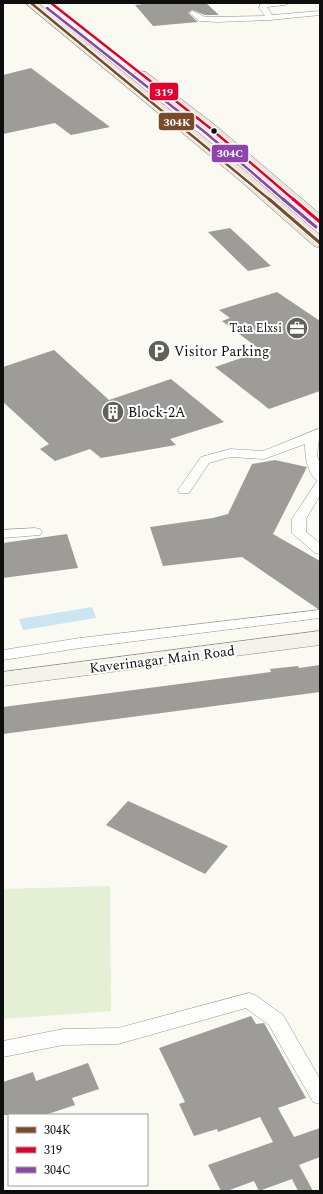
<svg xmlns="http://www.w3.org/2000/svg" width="323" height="1194" font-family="Spectral,serif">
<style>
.green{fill:#e4efd3}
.water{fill:#cbe5f2}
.building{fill:#9d9c98}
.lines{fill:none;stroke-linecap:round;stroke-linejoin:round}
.street-casing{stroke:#949390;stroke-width:1}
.secondary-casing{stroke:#8a8a87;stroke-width:1}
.primary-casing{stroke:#81817d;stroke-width:1}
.street{fill:#fefefd;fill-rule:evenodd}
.secondary{fill:#f4f3ea;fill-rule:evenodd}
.primary{fill:#ebe6da;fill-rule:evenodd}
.bus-1-far1-casing{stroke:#fff;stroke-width:4.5}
.bus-1-casing{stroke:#fff;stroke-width:5.5}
.bus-2-far1-casing{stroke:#fff;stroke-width:4.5}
.bus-2-casing{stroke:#fff;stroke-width:5.5}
.bus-3-far1-casing{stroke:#fff;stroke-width:4.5}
.bus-3-casing{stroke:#fff;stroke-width:5.5}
.bus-1-far1{stroke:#7a4b2a;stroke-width:2.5}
.bus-1{stroke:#7a4b2a;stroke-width:3}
.bus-2-far1{stroke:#e4002b;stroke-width:2.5}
.bus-2{stroke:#e4002b;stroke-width:3}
.bus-3-far1{stroke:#8e44ad;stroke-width:2.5}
.bus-3{stroke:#8e44ad;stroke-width:3}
.bus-dot{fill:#0d0d0d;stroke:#fff;stroke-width:1.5}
.labels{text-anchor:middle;stroke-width:4;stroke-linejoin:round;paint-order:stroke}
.far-poi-label{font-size:12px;fill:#0d0d0d;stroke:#fff;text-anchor:end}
.poi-label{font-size:14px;fill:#0d0d0d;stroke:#fff;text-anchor:start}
.street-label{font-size:14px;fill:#0d0d0d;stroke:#fff}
.line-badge{stroke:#fff;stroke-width:1.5}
.badge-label{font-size:11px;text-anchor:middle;font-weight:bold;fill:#fff}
</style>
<rect width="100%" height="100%" fill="#faf9f2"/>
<!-- green -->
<path class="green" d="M 110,886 L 111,1011 L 3,1019 L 3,889 Z"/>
<!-- water -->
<path class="water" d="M 92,607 L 96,618 L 23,630 L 19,619 Z"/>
<!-- building -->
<path class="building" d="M 152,3 L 206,3 L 219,15 L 205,15 L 192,10 L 188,13 L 198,22 L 153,26 L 135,5 Z
M 31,68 L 110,127 L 71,135 L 55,123 L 3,134 L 3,75 Z
M 230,228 L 271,266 L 248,271 L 208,232 Z
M 277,292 L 320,321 L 320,391 L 269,409 L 215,367 L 262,351 L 222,321 L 230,318 L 219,310 Z
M 54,350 L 109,400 L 171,379 L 224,422 L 170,439 L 176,445 L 101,458 L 90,449 L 55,461 L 40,449 L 49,444 L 3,402 L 3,367 Z
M 275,460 L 307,467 L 273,534 L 320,561 L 320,609 L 318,609 L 242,557 L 163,566 L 150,527 L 213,518 L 228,514 L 252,464 Z
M 67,534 L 78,568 L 3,578 L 3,543 Z
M 320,665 L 320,692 L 3,734 L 3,707 L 271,672 L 270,669 L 298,666 L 299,668 Z
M 128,801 L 228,846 L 205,874 L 106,825 Z
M 251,1016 L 256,1024 L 264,1023 L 306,1098 L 278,1108 L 294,1137 L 320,1128 L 320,1157 L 299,1165 L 313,1191 L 298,1191 L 292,1179 L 259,1191 L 254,1181 L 227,1191 L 221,1191 L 208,1165 L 273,1142 L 260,1117 L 218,1132 L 217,1129 L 194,1136 L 179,1104 L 185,1102 L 159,1048 Z
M 88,1063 L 99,1089 L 72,1098 L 75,1105 L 45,1115 L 3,1115 L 3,1082 L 33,1072 L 36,1081 Z"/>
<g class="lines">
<!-- street casing -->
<g class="street-casing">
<path id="street" d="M 261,3 L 289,3 L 285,5 L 267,7 L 272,15 L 320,11 L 320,15 L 270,20 L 217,22 L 200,21 L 189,13 L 193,11 L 205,17 L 265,16 L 259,8 Z
M 318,429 L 320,430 L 317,456 L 320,463 L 320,495 L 306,519 L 306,532 L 320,543 L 320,554 L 315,553 L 292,533 L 292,519 L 317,481 C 307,473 305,455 305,444 L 264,459 L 230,457 L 209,463 L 189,493 L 179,493 L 178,490 L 201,457 L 230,449 L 263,451 Z
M 35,528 L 40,529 L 42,532 L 40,535 L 3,538 L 3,530 Z
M 320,610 L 320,618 L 80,648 L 3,660 L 3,650 L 80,638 Z
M 249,993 L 255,995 L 283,1015 L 320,1079 L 320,1104 L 313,1102 L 269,1025 L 246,1008 L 118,1044 L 63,1045 L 3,1057 L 3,1041 L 63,1029 L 118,1028 Z"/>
</g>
<!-- secondary casing -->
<g class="secondary-casing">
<path id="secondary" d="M 320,631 L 320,645 L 3,686 L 3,672 Z"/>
</g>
<!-- primary casing -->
<g class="primary-casing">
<path id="primary" d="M 25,3 L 38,3 L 248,173 L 320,235 L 320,248 L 314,246 L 238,179 Z
M 141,71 L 146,72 L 215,125 L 320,214 L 320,227 L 314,225 L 205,131 L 136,78 L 134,75 L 136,72 Z"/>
</g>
<!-- street -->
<use href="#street" class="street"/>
<!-- secondary -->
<use href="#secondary" class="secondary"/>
<!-- primary -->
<use href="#primary" class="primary"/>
<!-- bus-1-far1 casing -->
<g class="bus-1-far1-casing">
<path id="bus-1-far1" d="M 31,3 L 270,200"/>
</g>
<!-- bus-1 casing -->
<g class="bus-1-casing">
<path id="bus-1" d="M 269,199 L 320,243"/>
</g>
<!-- bus-2-far1 casing -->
<g class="bus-2-far1-casing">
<path id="bus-2-far1" d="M 51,3 L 210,128 L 294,200"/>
</g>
<!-- bus-2 casing -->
<g class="bus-2-casing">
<path id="bus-2" d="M 293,199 L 320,222"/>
</g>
<!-- bus-3-far1 casing -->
<g class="bus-3-far1-casing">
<path id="bus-3-far1" d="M 47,8 L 206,133 L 284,200"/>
</g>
<!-- bus-3 casing -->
<g class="bus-3-casing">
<path id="bus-3" d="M 283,199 L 316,227"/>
</g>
<!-- bus-1-far1 -->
<use href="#bus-1-far1" class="bus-1-far1"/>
<!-- bus-1 -->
<use href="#bus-1" class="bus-1"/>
<!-- bus-2-far1 -->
<use href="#bus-2-far1" class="bus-2-far1"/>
<!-- bus-2 -->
<use href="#bus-2" class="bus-2"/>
<!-- bus-3-far1 -->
<use href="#bus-3-far1" class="bus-3-far1"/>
<!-- bus-3 -->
<use href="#bus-3" class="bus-3"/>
</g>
<!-- icons -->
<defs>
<g id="office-disc" transform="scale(1.15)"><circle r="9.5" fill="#60605d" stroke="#fff"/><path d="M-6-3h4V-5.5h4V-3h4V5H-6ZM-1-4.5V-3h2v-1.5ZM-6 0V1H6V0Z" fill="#fff"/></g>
<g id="parking-disc" transform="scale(1.15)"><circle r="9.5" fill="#60605d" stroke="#fff"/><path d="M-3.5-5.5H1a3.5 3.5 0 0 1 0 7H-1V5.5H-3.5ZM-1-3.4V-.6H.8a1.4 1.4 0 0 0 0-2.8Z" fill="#fff"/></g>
<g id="building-disc" transform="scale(1.15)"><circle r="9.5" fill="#60605d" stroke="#fff"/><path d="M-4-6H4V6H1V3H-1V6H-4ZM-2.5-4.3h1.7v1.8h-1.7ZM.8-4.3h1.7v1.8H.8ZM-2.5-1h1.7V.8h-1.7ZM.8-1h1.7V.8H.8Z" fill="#fff"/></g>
</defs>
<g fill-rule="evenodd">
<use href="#office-disc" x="297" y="328"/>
<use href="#parking-disc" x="159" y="351"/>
<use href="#building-disc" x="113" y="412"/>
</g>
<!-- markers -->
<circle class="bus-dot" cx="214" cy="131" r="3.5"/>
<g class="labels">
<!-- far-poi labels -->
<g class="far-poi-label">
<text x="282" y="332">Tata Elxsi</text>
</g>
<!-- poi labels -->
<g class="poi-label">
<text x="174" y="356">Visitor Parking</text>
<text x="128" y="417">Block-2A</text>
</g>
<!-- street labels -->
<g class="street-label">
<text transform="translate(162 659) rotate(-7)" y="5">Kaverinagar Main Road</text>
</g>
</g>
<g class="line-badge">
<rect x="149" y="82" width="30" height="19" rx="4" fill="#e4002b"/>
<rect x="158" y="112" width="37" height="19" rx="4" fill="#7a4b2a"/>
<rect x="211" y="144" width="38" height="19" rx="4" fill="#8e44ad"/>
</g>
<g class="badge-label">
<text x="164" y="96">319</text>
<text x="177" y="126">304K</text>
<text x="230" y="157">304C</text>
</g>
<!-- border -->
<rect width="323" height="1194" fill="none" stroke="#0d0d0d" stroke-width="8"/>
<!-- legend -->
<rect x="8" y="1114" width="140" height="72" fill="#ffffff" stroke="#9e9e9e"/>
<rect x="16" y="1127" width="20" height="6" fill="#7a4b2a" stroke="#9e9e9e"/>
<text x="44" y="1134" font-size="12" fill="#0d0d0d">304K</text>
<rect x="16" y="1147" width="20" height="6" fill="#e4002b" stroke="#9e9e9e"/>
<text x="44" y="1154" font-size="12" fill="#0d0d0d">319</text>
<rect x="16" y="1167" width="20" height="6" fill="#8e44ad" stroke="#9e9e9e"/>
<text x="44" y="1174" font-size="12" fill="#0d0d0d">304C</text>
</svg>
